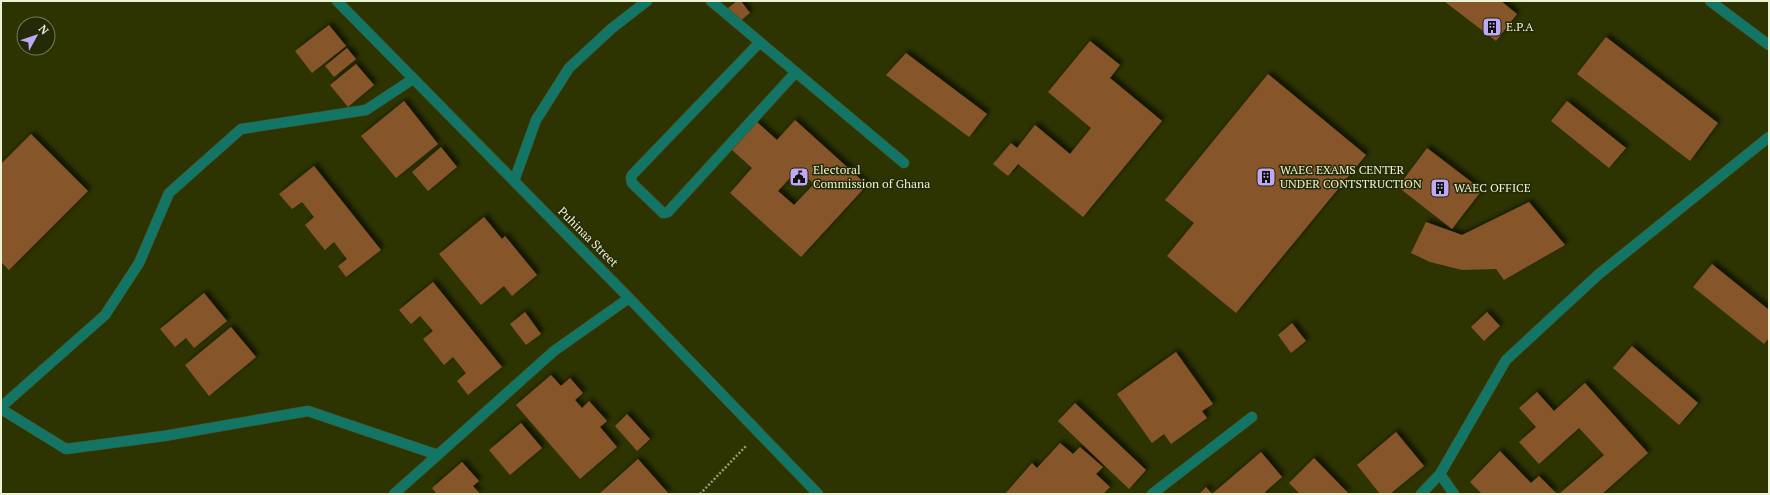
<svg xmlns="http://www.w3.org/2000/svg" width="1770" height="495" font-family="'PT Serif',serif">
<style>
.building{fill:#87542c;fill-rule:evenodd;filter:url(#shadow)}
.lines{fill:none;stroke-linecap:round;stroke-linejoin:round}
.service-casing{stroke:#4c5322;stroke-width:11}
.minor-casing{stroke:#4c5322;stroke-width:11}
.path{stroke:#969d74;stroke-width:2.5;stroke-dasharray:2 2;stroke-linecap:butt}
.service{stroke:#137565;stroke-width:10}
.minor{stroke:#137565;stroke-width:10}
.labels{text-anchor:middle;stroke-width:3;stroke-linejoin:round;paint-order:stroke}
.poi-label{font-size:12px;fill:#ecf3d2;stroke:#242907;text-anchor:start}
.street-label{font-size:12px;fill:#ecf3d2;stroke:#242907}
</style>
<defs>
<filter id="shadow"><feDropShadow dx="3.5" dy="-3.5" stdDeviation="2" flood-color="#0009"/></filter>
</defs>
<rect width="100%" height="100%" fill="#2d3401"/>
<!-- building -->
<path class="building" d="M 737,1 L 741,1 L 750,13 L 739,22 L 728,8 Z
M 1444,1 L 1501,1 L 1517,14 L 1496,41 Z
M 329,25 L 346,46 L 312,73 L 295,51 Z
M 1606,37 L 1718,123 L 1690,161 L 1577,74 Z
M 1090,41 L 1120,65 L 1110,78 L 1162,121 L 1083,217 L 1018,164 L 1008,176 L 993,164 L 1011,143 L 1017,148 L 1035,125 L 1070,154 L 1091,128 L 1048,92 Z
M 347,48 L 356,59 L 334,77 L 325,66 Z
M 906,53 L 987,114 L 969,137 L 886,75 Z
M 356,64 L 374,85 L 348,107 L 330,85 Z
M 1268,74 L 1366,155 L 1236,313 L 1167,256 L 1194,223 L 1165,200 Z
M 404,101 L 438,144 L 396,178 L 361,136 Z
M 1567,101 L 1626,148 L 1609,168 L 1551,121 Z
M 795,120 L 867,185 L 801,257 L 730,193 L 752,168 L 732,150 L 757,122 L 777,140 ZM 798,169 L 814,184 L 794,205 L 778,191 Z
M 31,134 L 88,191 L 9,270 L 1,262 L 1,164 Z
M 441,147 L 457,167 L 428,191 L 412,172 Z
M 1427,148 L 1482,190 L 1452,229 L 1398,187 Z
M 314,166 L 381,250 L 346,277 L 338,266 L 347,259 L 334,242 L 325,250 L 305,225 L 314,217 L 302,202 L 292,209 L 279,194 Z
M 1529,202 L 1565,245 L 1504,280 L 1496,269 L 1462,270 L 1430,262 L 1411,253 L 1426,222 L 1462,235 Z
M 484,217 L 502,239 L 505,236 L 537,275 L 512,296 L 504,286 L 481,305 L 439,254 Z
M 1712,264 L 1769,310 L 1769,338 L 1764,344 L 1693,287 Z
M 433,282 L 502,367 L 468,395 L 457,381 L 466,373 L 453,357 L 444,365 L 423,339 L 433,331 L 420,316 L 411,324 L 399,310 Z
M 204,293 L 227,321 L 194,348 L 186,338 L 175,347 L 160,329 Z
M 525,312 L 541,334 L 526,345 L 510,324 Z
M 1487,312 L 1500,326 L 1484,341 L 1471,327 Z
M 1292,323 L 1306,341 L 1291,353 L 1278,335 Z
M 231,327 L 256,357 L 209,396 L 185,365 Z
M 1632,346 L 1698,403 L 1679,425 L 1613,368 Z
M 1176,352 L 1213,404 L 1202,411 L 1207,418 L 1171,444 L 1164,434 L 1152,443 L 1117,394 Z
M 551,375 L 561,386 L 570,378 L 583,393 L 575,400 L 582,408 L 589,401 L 607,421 L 600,427 L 617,447 L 580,479 L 516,405 Z
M 1585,383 L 1648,453 L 1602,494 L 1559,494 L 1604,455 L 1579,428 L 1539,464 L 1519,442 L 1536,427 L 1519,408 L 1537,392 L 1554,411 Z
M 1075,403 L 1146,470 L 1129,489 L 1058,421 Z
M 627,414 L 650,439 L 637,451 L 615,426 Z
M 521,423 L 542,448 L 510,475 L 489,450 Z
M 1396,432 L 1424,466 L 1390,494 L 1380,494 L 1357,465 Z
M 1060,443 L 1073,454 L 1080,447 L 1103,467 L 1096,474 L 1110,487 L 1103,494 L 1005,494 L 1032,463 L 1037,468 Z
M 1500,451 L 1531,483 L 1539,476 L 1556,493 L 1482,494 L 1470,482 Z
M 1261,452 L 1282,477 L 1265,492 L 1267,494 L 1212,494 Z
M 1314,458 L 1349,494 L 1300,494 L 1289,483 Z
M 638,459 L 669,494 L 599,494 Z
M 462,462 L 479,481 L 473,486 L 480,494 L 437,494 L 432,488 Z
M 1206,487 L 1212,494 L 1199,494 Z"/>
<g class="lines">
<!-- service casing -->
<g class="service-casing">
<path id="service" d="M 711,1 L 904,163
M 760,42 L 632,175 L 631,178 L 632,183 L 663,213 L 668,212 L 796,72"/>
</g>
<!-- minor casing -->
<g class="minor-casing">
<path id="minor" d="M 337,1 L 629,298 L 818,494
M 1710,1 L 1769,45
M 514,181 L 536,120 L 569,68 L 611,29 L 647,1
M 1,407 L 105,315 L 139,263 L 169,193 L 241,129 L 366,110 L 413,79
M 1,409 L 66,449 L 164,436 L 308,411 L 438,455
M 1440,474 L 1454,494
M 394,494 L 554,351 L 629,298
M 1152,494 L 1252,417
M 1421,494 L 1440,474 L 1506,360 L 1599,274 L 1769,137"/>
</g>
<!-- path -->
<path class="path" d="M 700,494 L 747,445"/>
<!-- service -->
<use href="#service" class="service"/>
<!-- minor -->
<use href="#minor" class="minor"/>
</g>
<!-- icons -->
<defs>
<g id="building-square" transform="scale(1)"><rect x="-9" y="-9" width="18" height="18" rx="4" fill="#bfa9f4" stroke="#242907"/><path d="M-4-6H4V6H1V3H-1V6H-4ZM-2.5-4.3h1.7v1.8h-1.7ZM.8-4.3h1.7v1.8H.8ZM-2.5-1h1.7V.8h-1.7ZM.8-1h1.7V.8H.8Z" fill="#111"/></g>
<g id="civic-square" transform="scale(1)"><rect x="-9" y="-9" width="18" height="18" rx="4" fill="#bfa9f4" stroke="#242907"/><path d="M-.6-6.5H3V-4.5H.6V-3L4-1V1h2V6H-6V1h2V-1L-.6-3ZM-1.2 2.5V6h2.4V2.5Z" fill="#111"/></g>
</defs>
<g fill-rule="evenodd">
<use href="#building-square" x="1492" y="27"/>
<use href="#civic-square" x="799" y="177"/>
<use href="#building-square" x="1266" y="177"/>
<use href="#building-square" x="1440" y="188"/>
</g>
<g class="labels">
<!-- poi labels -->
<g class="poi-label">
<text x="1506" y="31">E.P.A</text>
<text x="813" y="174">Electoral<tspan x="813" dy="14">Commission of Ghana</tspan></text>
<text x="1280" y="174">WAEC EXAMS CENTER<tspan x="1280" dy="14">UNDER CONTSTRUCTION</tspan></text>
<text x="1454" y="192">WAEC OFFICE</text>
</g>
<!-- street labels -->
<g class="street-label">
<text transform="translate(588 237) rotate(45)" y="4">Puhinaa Street</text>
</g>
</g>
<!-- border -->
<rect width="1770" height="495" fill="none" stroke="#ecf3d2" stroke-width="4"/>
<!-- north arrow -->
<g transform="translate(36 36) rotate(50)"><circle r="19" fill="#242907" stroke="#747a58"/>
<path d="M0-3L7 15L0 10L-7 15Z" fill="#bfa9f4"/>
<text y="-6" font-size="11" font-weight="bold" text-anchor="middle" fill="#ecf3d2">N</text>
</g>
</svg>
